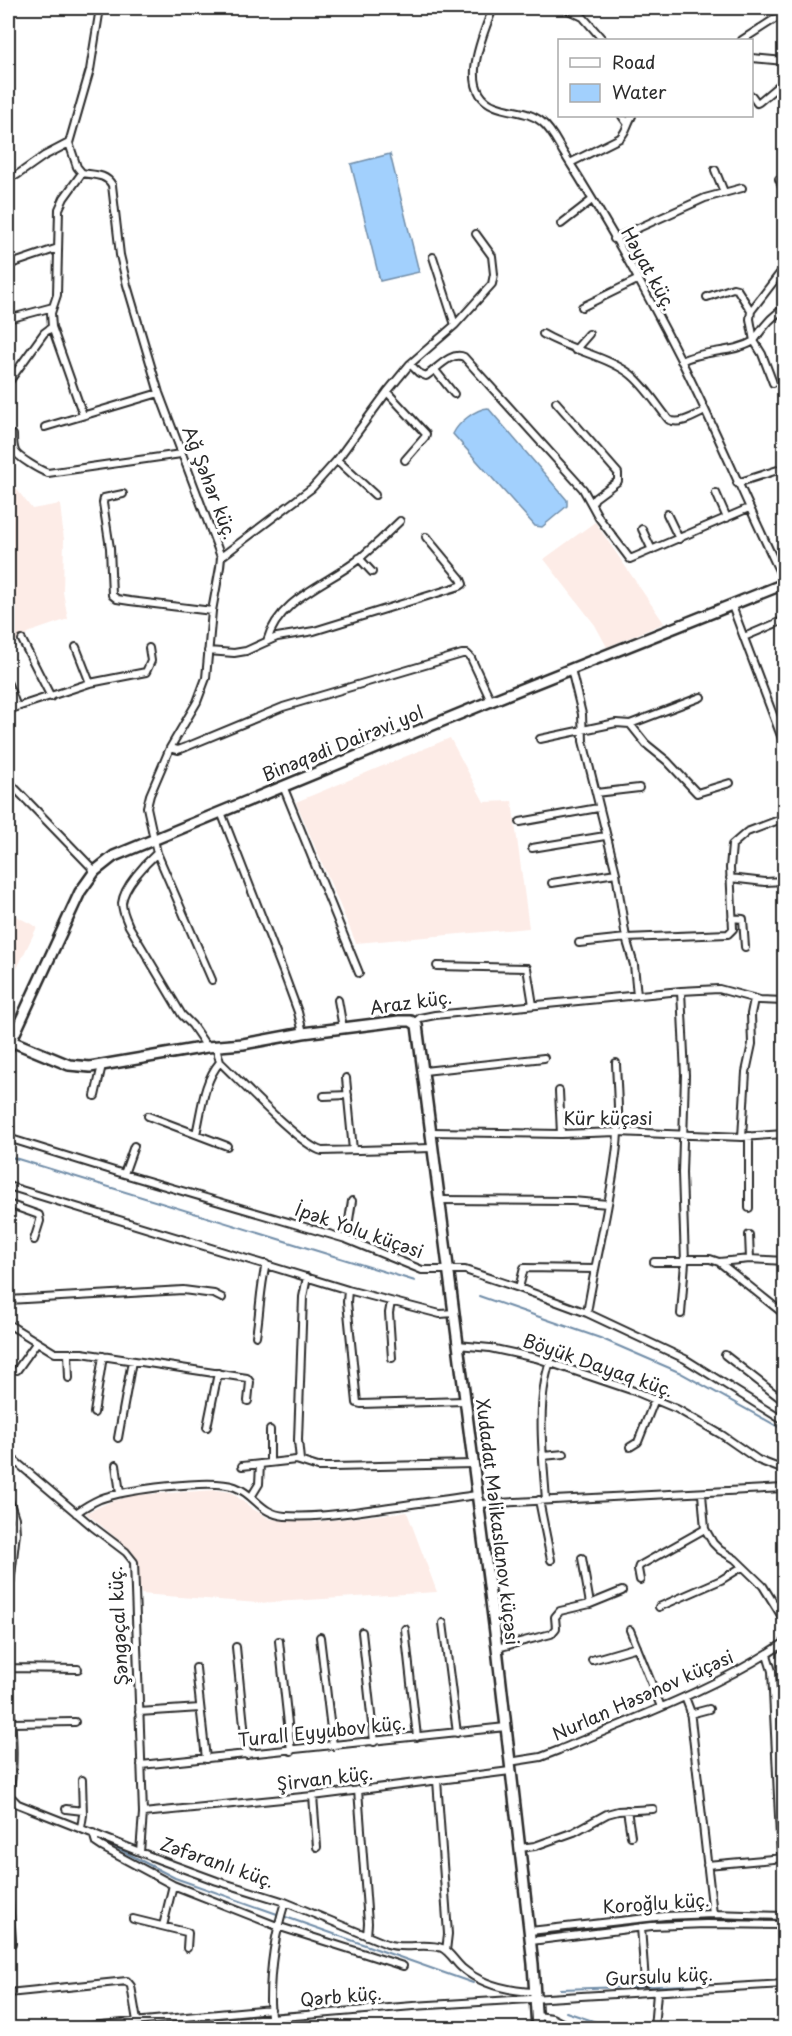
<svg xmlns="http://www.w3.org/2000/svg" width="792" height="2036" font-family="'Playpen Sans',sans-serif">
<style>
.built{fill:#fdece7}
.water{fill:#a2d0fd;stroke:#728ea9;stroke-width:1.5}
.lines{fill:none;stroke-linecap:round;stroke-linejoin:round}
.stream{stroke:#728ea9;stroke-width:2}
.street-casing{stroke:#2b2b2b;stroke-width:10}
.secondary-casing{stroke:#2b2b2b;stroke-width:14}
.primary-casing{stroke:#2b2b2b;stroke-width:14}
.street{stroke:#fff;stroke-width:6}
.secondary{stroke:#fff;stroke-width:9}
.primary{stroke:#fff;stroke-width:9}
.labels{text-anchor:middle;stroke-width:6;stroke-linejoin:round;paint-order:stroke}
.street-label{font-size:18px;fill:#2b2b2b;stroke:#fff}
</style>
<rect width="100%" height="100%" fill="#fff"/>
<filter id="ink" filterUnits="userSpaceOnUse"><feTurbulence type="fractalNoise" baseFrequency=".0167" numOctaves="2"/><feDisplacementMap in="SourceGraphic" scale="12" xChannelSelector="R" yChannelSelector="G"/><feConvolveMatrix kernelMatrix="1 2 1 2 8 2 1 2 1" color-interpolation-filters="sRGB"/></filter>
<g filter="url(#ink)">
<!-- built -->
<path class="built" d="M 8,478 L 32,509 L 60,504 L 64,540 L 63,592 L 68,619 L 30,632 L 8,646 Z
M 595,522 L 664,623 L 607,647 L 595,625 L 544,559 Z
M 450,738 L 484,802 L 512,801 L 529,928 L 356,943 L 296,802 Z
M 8,912 L 37,927 L 8,987 Z
M 216,1490 L 231,1492 L 253,1509 L 270,1519 L 314,1522 L 407,1512 L 437,1592 L 258,1603 L 141,1594 L 136,1558 L 132,1551 L 86,1513 L 112,1501 L 136,1495 Z"/>
<!-- water -->
<path class="water" d="M 390,154 L 419,272 L 380,281 L 351,164 Z
M 488,408 L 567,500 L 567,506 L 542,527 L 535,526 L 453,434 C 458,423 475,409 488,408 Z"/>
<g class="lines">
<!-- stream -->
<path class="stream" d="M 8,1156 L 415,1281
M 479,1296 L 600,1338 L 681,1373 L 784,1430
M 111,1845 L 175,1878 L 473,1983
M 545,1934 C 626,1923 703,1918 784,1920
M 560,1989 L 758,1983
M 566,2012 L 614,2028
M 571,2024 L 584,2028
M 114,2027 L 266,2015
M 98,2028 L 108,2027"/>
<!-- street casing -->
<g class="street-casing">
<path id="street" d="M 100,8 L 90,70 L 69,143 L 77,167 L 82,173 C 94,175 106,174 112,185 L 120,255 L 127,285 L 159,393 L 221,557 L 220,567 L 212,611 L 206,678 L 197,702 L 170,748 L 150,795 L 147,807 L 157,853 L 212,980
M 493,8 C 484,33 456,91 495,106 C 510,112 529,111 542,122 C 551,129 557,142 563,152 C 606,219 646,291 682,362 C 718,434 749,509 784,581
M 564,8 L 583,17 L 603,40
M 742,40 L 784,13
M 752,58 L 784,61
M 752,96 L 757,103 L 759,102 L 784,81
M 622,116 L 627,123
M 570,163 L 620,138 C 627,131 627,124 632,116
M 715,170 L 724,192
M 17,175 L 44,156 L 69,143
M 779,179 L 784,191
M 561,224 L 592,200
M 614,239 L 705,198 L 742,188
M 433,257 L 455,325
M 8,265 L 58,248
M 707,297 L 733,288 L 737,289 L 751,311
M 582,307 L 637,280
M 8,319 L 53,307
M 52,327 L 83,415
M 543,334 C 570,350 603,355 629,373 C 644,384 657,405 669,420 C 681,425 694,416 705,411
M 575,350 L 589,334
M 681,361 C 705,349 732,354 754,341 L 750,319 L 751,311 L 784,268
M 410,364 L 419,373 L 426,376 C 437,369 451,351 464,357 L 583,489 L 599,518 L 630,559 L 749,508
M 435,370 L 454,394
M 8,383 L 44,333 L 52,327 L 51,313 L 57,295 L 59,209 L 64,198 L 82,173
M 773,383 L 762,354 L 754,341 C 762,328 771,316 784,309
M 387,392 L 426,434 L 425,437 L 405,460
M 556,402 L 618,473 L 618,481 L 595,498 L 592,504
M 45,427 L 159,393
M 13,435 C 13,440 13,446 15,451 C 17,457 41,471 48,473 L 181,454
M 337,460 L 375,495
M 737,483 L 784,468
M 716,493 L 727,518
M 123,494 L 104,498 L 103,503 L 110,548 L 112,595 L 117,599 L 130,601 L 212,611
M 667,514 L 679,539
M 642,529 L 652,550
M 221,557 L 312,488 L 337,460 L 387,392 L 410,364 L 455,325 L 492,284 L 494,274 L 492,256 L 476,234
M 359,558 L 372,572
M 732,606 L 784,744
M 744,637 L 784,620
M 22,640 L 51,697
M 267,641 C 279,598 328,584 359,559 C 373,547 387,534 400,521
M 76,647 L 90,683
M 208,651 L 234,653 L 246,651 L 277,637 L 314,631 L 460,586 L 463,584 L 461,579 L 426,537
M 571,669 L 582,714 L 583,741 L 616,873 L 626,938 L 634,965 L 637,995
M 8,684 L 17,707
M 8,710 L 90,683 L 146,672 L 151,661 L 149,648
M 630,724 L 701,697
M 540,739 L 616,723 L 630,724 L 646,744 L 667,761 L 697,793 L 730,783
M 170,748 L 178,750 L 186,747 L 283,707 L 462,654 L 467,654 L 471,658 L 491,701
M 8,781 L 95,871
M 283,786 L 359,973
M 596,793 L 639,788
M 221,812 L 284,974 L 298,1012 L 303,1033
M 520,822 L 598,808
M 532,848 L 605,836
M 157,853 C 145,864 124,886 122,903 C 122,911 126,919 129,926 L 182,1015 L 192,1025 L 207,1047
M 730,878 L 765,882 L 784,881
M 552,883 L 616,873
M 732,918 L 743,919 L 745,947
M 579,943 L 626,938 L 728,934 L 733,929 L 730,868 L 732,845 L 747,832 L 784,818
M 783,964 L 784,964
M 437,966 L 527,968 L 533,1005
M 338,1000 L 343,1028
M 414,1023 L 420,1018 L 435,1015 L 681,991 L 719,989 L 760,1000 L 784,1001
M 8,1026 L 16,1029
M 216,1047 L 220,1062 C 240,1081 301,1146 322,1151 L 432,1148
M 424,1071 L 544,1058
M 346,1078 L 353,1150
M 559,1091 L 561,1134
M 95,1096 L 102,1065
M 324,1096 L 348,1095
M 148,1116 L 227,1146
M 430,1132 L 561,1134 L 617,1132 L 742,1137 L 784,1134
M 196,1134 C 202,1109 203,1082 220,1062
M 749,1136 L 749,1208
M 742,1137 L 746,1072 L 752,1044 L 751,1014 L 754,999
M 8,1138 L 124,1174 L 346,1239 L 422,1270 L 465,1270 L 519,1288 L 587,1313 L 685,1359 L 784,1421
M 124,1174 L 134,1146
M 8,1186 L 348,1290 L 440,1314 L 454,1313
M 440,1200 L 572,1201 L 608,1204
M 8,1204 L 39,1215 L 40,1221 L 34,1240
M 749,1235 L 750,1259
M 346,1239 L 352,1201
M 684,1259 L 710,1259 L 719,1262 L 784,1314
M 654,1262 L 685,1262
M 719,1262 L 750,1259 L 784,1261
M 519,1288 L 524,1268 L 594,1269
M 348,1290 L 347,1302 L 357,1403 L 361,1404 L 464,1401
M 8,1300 L 183,1290 L 214,1294 L 222,1298
M 391,1302 L 389,1313 L 392,1358
M 587,1313 C 596,1257 611,1202 617,1146 C 620,1119 617,1090 616,1063
M 681,1314 L 685,1262 L 682,1173 L 685,1075 L 681,991
M 8,1324 L 55,1353 L 82,1353 L 247,1378 L 250,1382 L 248,1401
M 256,1336 C 260,1312 260,1288 266,1264
M 458,1345 L 490,1348 L 536,1358 L 634,1391 L 677,1409 L 722,1435 L 758,1460 L 784,1470
M 68,1353 L 69,1378
M 725,1355 L 784,1401
M 17,1370 L 37,1342
M 94,1413 L 103,1356
M 207,1427 L 218,1373
M 118,1438 L 132,1361
M 630,1447 L 638,1442 L 655,1399
M 8,1455 L 93,1527 L 126,1552 L 134,1562 L 143,1813 L 140,1852
M 543,1456 L 564,1454
M 300,1460 L 298,1440 L 303,1297 L 307,1277
M 270,1463 L 270,1430
M 116,1465 L 120,1493
M 242,1466 L 296,1460 L 318,1467 L 333,1467 L 473,1464
M 702,1494 L 705,1529 L 713,1543 L 720,1550 L 735,1559 L 763,1586 L 784,1620
M 8,1497 L 15,1518 L 16,1533 L 8,1602
M 251,1497 L 259,1484 L 260,1464
M 539,1500 L 551,1560
M 546,1500 C 543,1458 536,1402 550,1362
M 478,1504 L 784,1488
M 76,1513 C 83,1508 91,1503 100,1499 C 124,1490 212,1478 235,1487 C 256,1495 260,1514 285,1516 C 316,1518 346,1513 376,1509 C 410,1504 443,1500 476,1495
M 582,1558 L 590,1604
M 640,1580 L 638,1569 L 639,1566 L 705,1529
M 659,1607 L 721,1580 L 742,1567
M 443,1623 L 457,1733
M 405,1629 L 417,1737
M 630,1630 L 661,1707
M 362,1632 L 374,1742
M 320,1637 L 333,1746
M 279,1641 L 291,1751
M 236,1647 L 247,1755
M 497,1648 L 551,1634 L 556,1628 L 555,1617 L 560,1611 L 590,1604 L 622,1591
M 767,1655 L 772,1671 L 781,1858
M 592,1660 L 637,1647
M 8,1667 C 9,1703 18,1764 8,1796
M 8,1668 L 78,1669
M 196,1668 L 206,1759
M 685,1697 L 690,1710 L 713,1914
M 139,1712 L 200,1708
M 690,1714 L 709,1709
M 10,1723 L 75,1722
M 509,1762 L 541,1757 L 559,1750 C 635,1718 715,1689 784,1643
M 141,1765 L 506,1727
M 437,1780 L 448,1934 L 446,1951
M 358,1790 L 368,1923 L 367,1936
M 8,1794 L 18,1804 L 160,1860 L 217,1881 L 285,1902 L 387,1944 C 405,1950 425,1942 442,1948 C 450,1952 455,1962 462,1968 C 482,1985 510,1991 535,1992
M 313,1796 L 317,1847
M 66,1809 L 83,1811
M 627,1810 L 631,1836
M 143,1813 L 313,1796 L 510,1771
M 81,1828 L 83,1815 L 82,1780
M 93,1833 L 96,1843 L 102,1847 L 173,1885 L 277,1926 L 403,1966
M 520,1848 L 535,1846 L 574,1832 L 607,1814 L 618,1811 L 653,1809
M 707,1865 L 784,1858
M 8,1887 L 12,1940 L 12,1943 L 8,1945
M 133,1919 L 186,1932 L 188,1933 L 187,1948
M 163,1926 L 173,1885
M 641,1927 L 645,1982
M 530,1931 L 665,1916 L 713,1914 L 784,1916
M 531,1941 L 652,1926 L 706,1924 L 784,1925
M 8,1993 L 127,1981 L 131,1986 L 137,2021
M 537,2016 L 552,2018 L 572,2028
M 69,2028 L 271,2009
M 150,2028 L 413,2006 L 784,1984
M 271,2028 C 272,2019 270,2010 270,2000 C 270,1966 275,1934 285,1902
M 654,2028 L 657,1993"/>
</g>
<!-- secondary casing -->
<g class="secondary-casing">
<path id="secondary" d="M 11,1041 L 69,1065 L 90,1067 L 207,1047 L 243,1044 L 303,1033 L 399,1021 L 411,1021 L 417,1025 L 497,1648 L 533,1964 L 537,2028"/>
</g>
<!-- primary casing -->
<g class="primary-casing">
<path id="primary" d="M 8,1048 L 80,892 L 95,871 L 114,856 L 491,701 L 784,584"/>
</g>
<!-- street -->
<use href="#street" class="street"/>
<!-- secondary -->
<use href="#secondary" class="secondary"/>
<!-- primary -->
<use href="#primary" class="primary"/>
</g>
</g>
<g class="labels">
<!-- street labels -->
<g class="street-label">
<text transform="translate(648 269) rotate(61)" y="6">Həyat küç.</text>
<text transform="translate(209 483) rotate(69)" y="6">Ağ Şəhər küç.</text>
<text transform="translate(343 744) rotate(-22)" y="6">Binəqədi Dairəvi yol</text>
<text transform="translate(411 1003) rotate(-8)" y="6">Araz küç.</text>
<text x="608" y="1125">Kür küçəsi</text>
<text transform="translate(359 1231) rotate(19)" y="6">İpək Yolu küçəsi</text>
<text transform="translate(598 1366) rotate(19)" y="6">Böyük Dayaq küç.</text>
<text transform="translate(497 1522) rotate(83)" y="6">Xudadat Məlikaslanov küçəsi</text>
<text transform="translate(119 1626) rotate(-93)" y="6">Şəngəçal küç.</text>
<text transform="translate(643 1696) rotate(-24)" y="6">Nurlan Həsənov küçəsi</text>
<text transform="translate(322 1732) rotate(-6)" y="6">Turall Eyyubov küç.</text>
<text transform="translate(325 1779) rotate(-7)" y="6">Şirvan küç.</text>
<text transform="translate(217 1863) rotate(19)" y="6">Zəfəranlı küç.</text>
<text transform="translate(656 1904) rotate(-4)" y="6">Koroğlu küç.</text>
<text transform="translate(659 1977) rotate(-3)" y="6">Gursulu küç.</text>
<text transform="translate(341 1997) rotate(-5)" y="6">Qərb küç.</text>
</g>
</g>
<!-- margin -->
<rect width="792" height="2036" fill="none" stroke="#fff" stroke-width="30"/>
<rect x="15" y="15" width="762" height="2006" fill="none" stroke="#2b2b2b" stroke-width="2" filter="url(#ink)"/>
<!-- legend -->
<rect x="558" y="39" width="195" height="78" fill="#ffffff" stroke="#aaaaaa" stroke-width="1.5"/>
<rect x="570" y="58" width="30" height="9" fill="#ffffff" stroke="#aaaaaa" stroke-width="1.5"/>
<text x="612" y="69" font-size="18" fill="#2b2b2b">Road</text>
<rect x="570" y="84" width="30" height="18" fill="#a2d0fd" stroke="#aaaaaa" stroke-width="1.5"/>
<text x="612" y="99" font-size="18" fill="#2b2b2b">Water</text>
</svg>
